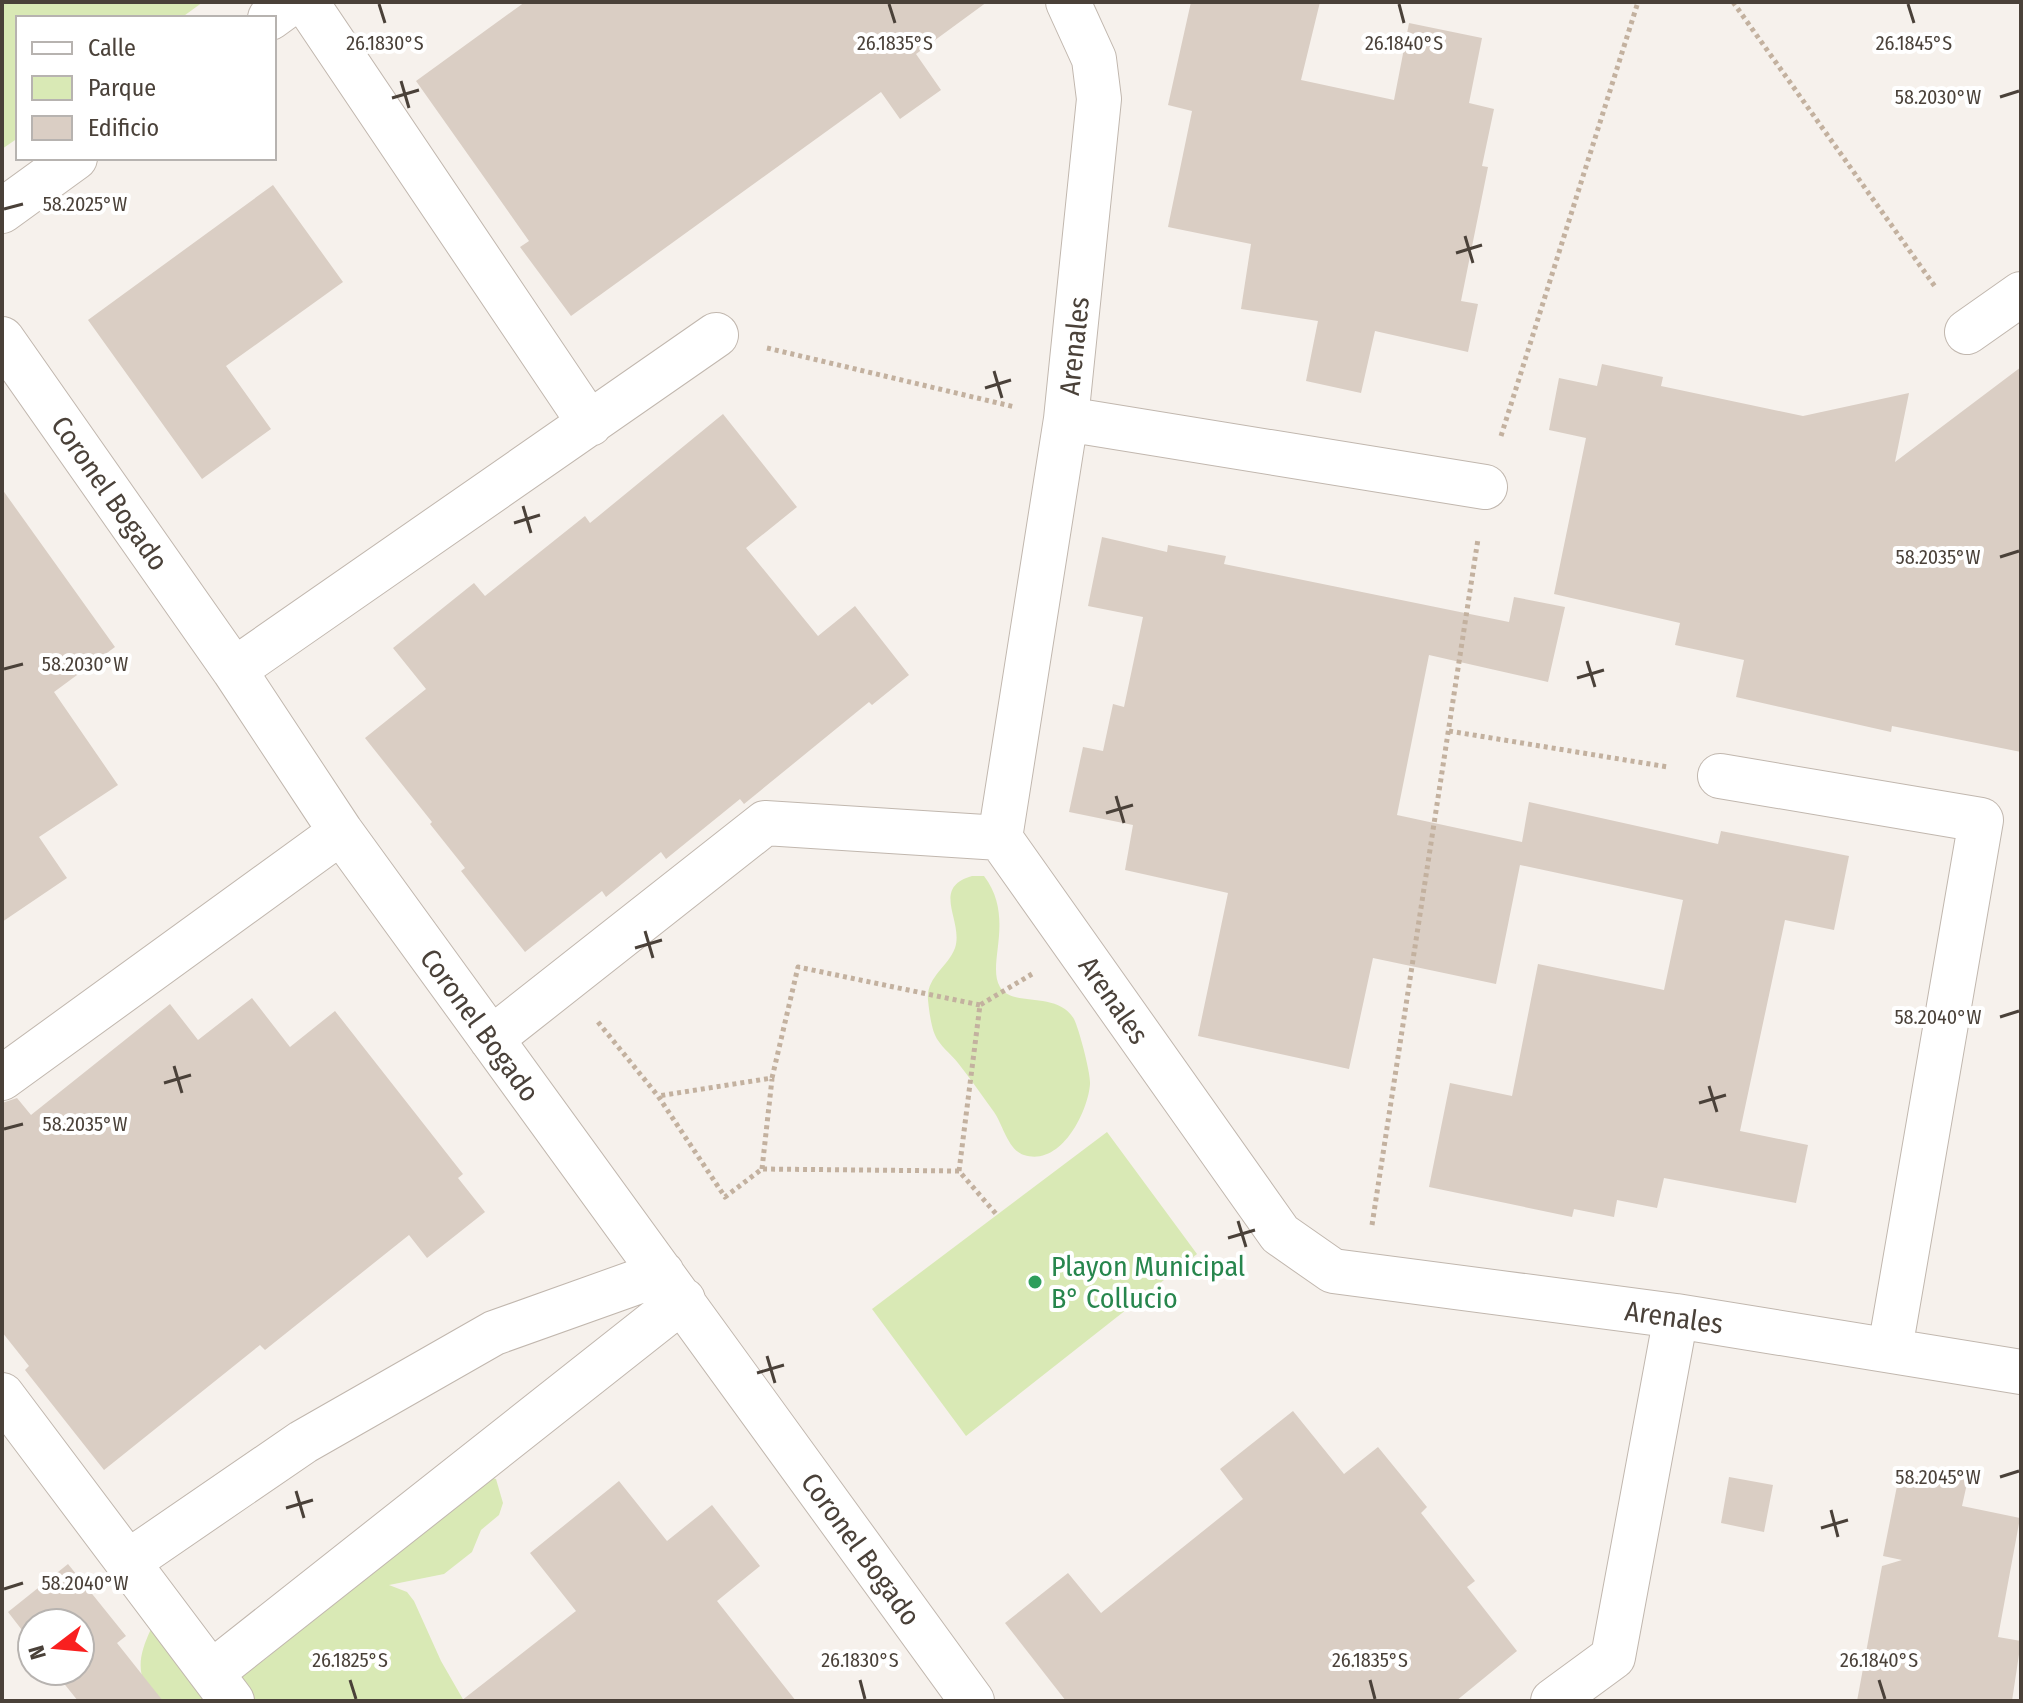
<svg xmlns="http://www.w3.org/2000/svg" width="2023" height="1703" font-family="'Fira Sans Condensed',sans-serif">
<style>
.green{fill:#d9e9b5}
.building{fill:#dacec4}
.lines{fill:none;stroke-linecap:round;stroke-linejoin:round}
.minor-casing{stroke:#c1b7ae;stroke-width:46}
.path{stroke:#c3b19f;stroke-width:5;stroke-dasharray:4 4;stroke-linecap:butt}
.minor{stroke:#fff;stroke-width:44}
.ticks{fill:none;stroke:#4a4139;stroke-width:3}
.leisure-dot{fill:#2e9e5b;stroke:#fff;stroke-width:3}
.labels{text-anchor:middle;stroke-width:8;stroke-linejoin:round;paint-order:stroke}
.street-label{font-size:28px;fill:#4a4139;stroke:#fff}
.leisure-label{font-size:28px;fill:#27864d;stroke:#fff;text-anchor:start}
.ticks-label{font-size:20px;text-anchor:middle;fill:#4a4139;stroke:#fff;stroke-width:8;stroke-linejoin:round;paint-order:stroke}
</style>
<rect width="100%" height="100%" fill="#f6f1ec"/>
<!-- green -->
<path class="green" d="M 2,2 L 203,2 L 181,18 L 18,18 L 18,138 L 2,149 Z
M 972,876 L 984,876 C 1016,918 986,964 1000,987 C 1012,1008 1057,990 1074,1019 C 1079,1029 1091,1074 1090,1084 C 1088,1112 1061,1167 1024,1155 C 1008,1150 1003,1125 994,1112 C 982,1096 971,1079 958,1063 C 951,1054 939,1045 935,1035 C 931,1026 929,1010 928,1000 C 926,977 948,967 955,948 C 964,921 930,888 972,876 Z
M 1107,1132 L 1197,1254 L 966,1436 L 872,1309 Z
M 485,1476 L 496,1479 L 503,1503 L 499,1515 L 481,1530 L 472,1552 L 444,1574 L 389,1585 L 407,1592 L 414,1601 L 441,1661 L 464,1701 L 155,1701 C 135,1675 138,1657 151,1629 L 194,1616 L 233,1672 C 270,1665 277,1649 297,1619 Z"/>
<!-- building -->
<path class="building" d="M 525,2 L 987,2 L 916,54 L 941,90 L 900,119 L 881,92 L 571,316 L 520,247 L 529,241 L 416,81 Z
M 1191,2 L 1320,2 L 1301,80 L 1394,100 L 1409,23 L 1482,38 L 1469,103 L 1494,109 L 1482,166 L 1488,167 L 1461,301 L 1478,304 L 1468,352 L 1375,331 L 1361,393 L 1306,381 L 1318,321 L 1241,309 L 1251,244 L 1168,227 L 1192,111 L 1168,105 Z
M 273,185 L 343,282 L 226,366 L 271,429 L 202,479 L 88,320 Z
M 1602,364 L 1663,377 L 1661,386 L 1803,416 L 1909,393 L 1895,462 L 2021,367 L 2021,752 L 1892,726 L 1891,732 L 1736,697 L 1744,660 L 1675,645 L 1680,623 L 1554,594 L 1586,438 L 1549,430 L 1559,378 L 1597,386 Z
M 723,414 L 797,507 L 746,548 L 818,636 L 855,606 L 909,675 L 872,705 L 869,702 L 744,804 L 740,799 L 666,859 L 661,852 L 606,897 L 602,891 L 525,952 L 461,871 L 465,868 L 430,824 L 432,822 L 365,738 L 426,689 L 393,648 L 474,583 L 485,596 L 585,516 L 590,523 Z
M 2,489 L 115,647 L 54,692 L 118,785 L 39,837 L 67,878 L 2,922 Z
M 1102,537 L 1167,552 L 1168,545 L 1226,556 L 1224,564 L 1509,622 L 1514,597 L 1565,607 L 1548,682 L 1429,655 L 1397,815 L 1522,842 L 1529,802 L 1718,844 L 1721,831 L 1849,856 L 1834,930 L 1785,920 L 1740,1131 L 1808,1145 L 1796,1203 L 1664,1178 L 1657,1208 L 1617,1200 L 1614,1217 L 1574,1209 L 1572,1217 L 1429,1187 L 1450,1083 L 1512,1096 L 1538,964 L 1664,990 L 1683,900 L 1520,865 L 1496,984 L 1373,958 L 1349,1069 L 1198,1036 L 1228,893 L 1125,870 L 1133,825 L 1069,812 L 1083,747 L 1103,751 L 1113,704 L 1124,707 L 1143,617 L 1088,606 Z
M 252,998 L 290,1047 L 335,1011 L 463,1174 L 458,1178 L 485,1212 L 427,1258 L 409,1235 L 265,1350 L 260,1345 L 104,1470 L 25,1370 L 29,1366 L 2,1332 L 2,1103 L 17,1098 L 31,1115 L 170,1004 L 198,1040 Z
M 1293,1411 L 1344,1474 L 1378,1447 L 1427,1507 L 1421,1513 L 1475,1581 L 1467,1587 L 1517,1651 L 1456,1701 L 1066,1701 L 1005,1623 L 1068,1573 L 1101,1613 L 1243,1499 L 1220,1469 Z
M 1901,1466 L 1968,1479 L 1962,1506 L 2020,1518 L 1998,1637 L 2021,1641 L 2012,1701 L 1857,1701 L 1882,1566 L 1902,1560 L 1883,1556 Z
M 1729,1477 L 1773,1485 L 1764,1532 L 1721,1523 Z
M 619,1481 L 667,1541 L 712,1505 L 760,1566 L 717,1601 L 796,1701 L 461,1701 L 576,1611 L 530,1553 Z
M 68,1564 L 126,1636 L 117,1643 L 163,1701 L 78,1701 L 54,1671 L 80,1671 L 80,1623 L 32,1623 L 32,1643 L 8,1612 Z"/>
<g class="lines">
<!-- minor casing -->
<g class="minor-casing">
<path id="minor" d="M 306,2 L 590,424
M 1068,2 L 1094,59 L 1099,99 L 1066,419 L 1000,838 L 1280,1234 L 1333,1271 L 1676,1316 L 2021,1372
M 270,18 L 292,2
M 2,211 L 75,158
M 1967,332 L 2021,294
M 2,339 L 234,670 L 341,832 L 972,1701
M 1066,419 L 1485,487
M 234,670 L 716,335
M 1720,776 L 1981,820 L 1890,1349
M 491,1039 L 765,823 L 1000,838
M 2,1078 L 341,832
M 2,1395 L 232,1701
M 128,1562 L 303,1442 L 494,1333 L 662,1273
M 211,1673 L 683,1300
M 1553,1701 L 1613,1657 L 1676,1316"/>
</g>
<!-- path -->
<path class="path" d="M 1733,2 L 1936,288
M 767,348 L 1015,407
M 1501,436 L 1638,2
M 1449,731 L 1668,767
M 980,1005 L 798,967 L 772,1078 L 658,1096 L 725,1197 L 762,1169 L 959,1171 L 997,1215
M 598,1022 L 658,1096
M 762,1169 L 772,1079
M 959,1171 L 980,1005 L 1032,974
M 1372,1225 L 1478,539"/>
<!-- minor -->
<use href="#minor" class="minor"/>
</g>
<!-- ticks -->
<path class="ticks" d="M 379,4 L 385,23M 889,4 L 895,23M 1399,4 L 1404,23M 1908,4 L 1914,23M 401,81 L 409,108M 2000,97 L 2019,91M 392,98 L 419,90M 4,209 L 23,204M 1465,236 L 1473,263M 1456,253 L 1482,245M 994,371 L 1002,398M 985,388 L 1011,380M 523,506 L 531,533M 514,523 L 540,515M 2000,557 L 2019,551M 1587,661 L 1595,687M 4,669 L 23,664M 1577,678 L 1604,670M 1116,796 L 1124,823M 1106,813 L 1133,805M 645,931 L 653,958M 635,948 L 662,940M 2000,1017 L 2019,1011M 174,1066 L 182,1093M 164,1083 L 191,1075M 1709,1086 L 1717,1112M 1699,1103 L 1726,1095M 4,1129 L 23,1124M 1238,1221 L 1246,1247M 1228,1238 L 1255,1230M 767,1356 L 775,1383M 757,1373 L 784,1365M 2000,1477 L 2019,1471M 296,1491 L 304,1518M 286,1508 L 313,1500M 1831,1510 L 1838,1537M 1821,1528 L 1848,1520M 4,1589 L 23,1583M 350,1680 L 356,1699M 860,1680 L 865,1699M 1370,1680 L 1375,1699M 1879,1680 L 1885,1699"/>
<!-- markers -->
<circle class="leisure-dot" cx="1035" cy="1282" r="8"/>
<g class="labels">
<!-- street labels -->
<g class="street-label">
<text transform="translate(1074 346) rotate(-84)" y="10">Arenales</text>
<text transform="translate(110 493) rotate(55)" y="10">Coronel Bogado</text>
<text transform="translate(1114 1000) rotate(55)" y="10">Arenales</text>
<text transform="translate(480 1025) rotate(54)" y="10">Coronel Bogado</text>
<text transform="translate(1674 1317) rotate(8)" y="10">Arenales</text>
<text transform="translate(861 1549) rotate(54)" y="10">Coronel Bogado</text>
</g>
<!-- leisure labels -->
<g class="leisure-label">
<text x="1051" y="1276">Playon Municipal<tspan x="1051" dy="32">B° Collucio</tspan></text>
</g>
</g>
<g class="ticks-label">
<text x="385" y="50">26.1830°S</text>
<text x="895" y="50">26.1835°S</text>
<text x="1404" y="50">26.1840°S</text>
<text x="1914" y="50">26.1845°S</text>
<text x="1938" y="104">58.2030°W</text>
<text x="85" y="211">58.2025°W</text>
<text x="1938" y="564">58.2035°W</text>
<text x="85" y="671">58.2030°W</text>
<text x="1938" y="1024">58.2040°W</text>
<text x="85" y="1131">58.2035°W</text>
<text x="1938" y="1484">58.2045°W</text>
<text x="85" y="1590">58.2040°W</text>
<text x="350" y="1667">26.1825°S</text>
<text x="860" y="1667">26.1830°S</text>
<text x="1370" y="1667">26.1835°S</text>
<text x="1879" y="1667">26.1840°S</text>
</g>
<!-- border -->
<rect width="2023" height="1703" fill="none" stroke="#4a4139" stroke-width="8"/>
<!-- legend -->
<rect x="16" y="16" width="260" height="144" fill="#ffffff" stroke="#b7b3b0" stroke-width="2"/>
<rect x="32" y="42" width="40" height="12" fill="#ffffff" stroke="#b7b3b0" stroke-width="2"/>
<text x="88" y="56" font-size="24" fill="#4a4139">Calle</text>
<rect x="32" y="76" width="40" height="24" fill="#d9e9b5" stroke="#b7b3b0" stroke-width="2"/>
<text x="88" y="96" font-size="24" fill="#4a4139">Parque</text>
<rect x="32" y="116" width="40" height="24" fill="#dacec4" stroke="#b7b3b0" stroke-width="2"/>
<text x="88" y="136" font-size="24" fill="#4a4139">Edificio</text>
<!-- north arrow -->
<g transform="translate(56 1647) rotate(254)"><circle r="38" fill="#ffffff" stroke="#b7b3b0" stroke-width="2"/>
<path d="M0-6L14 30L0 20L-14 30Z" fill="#f9201f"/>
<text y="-12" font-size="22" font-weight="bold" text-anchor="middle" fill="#4a4139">N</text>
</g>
</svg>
